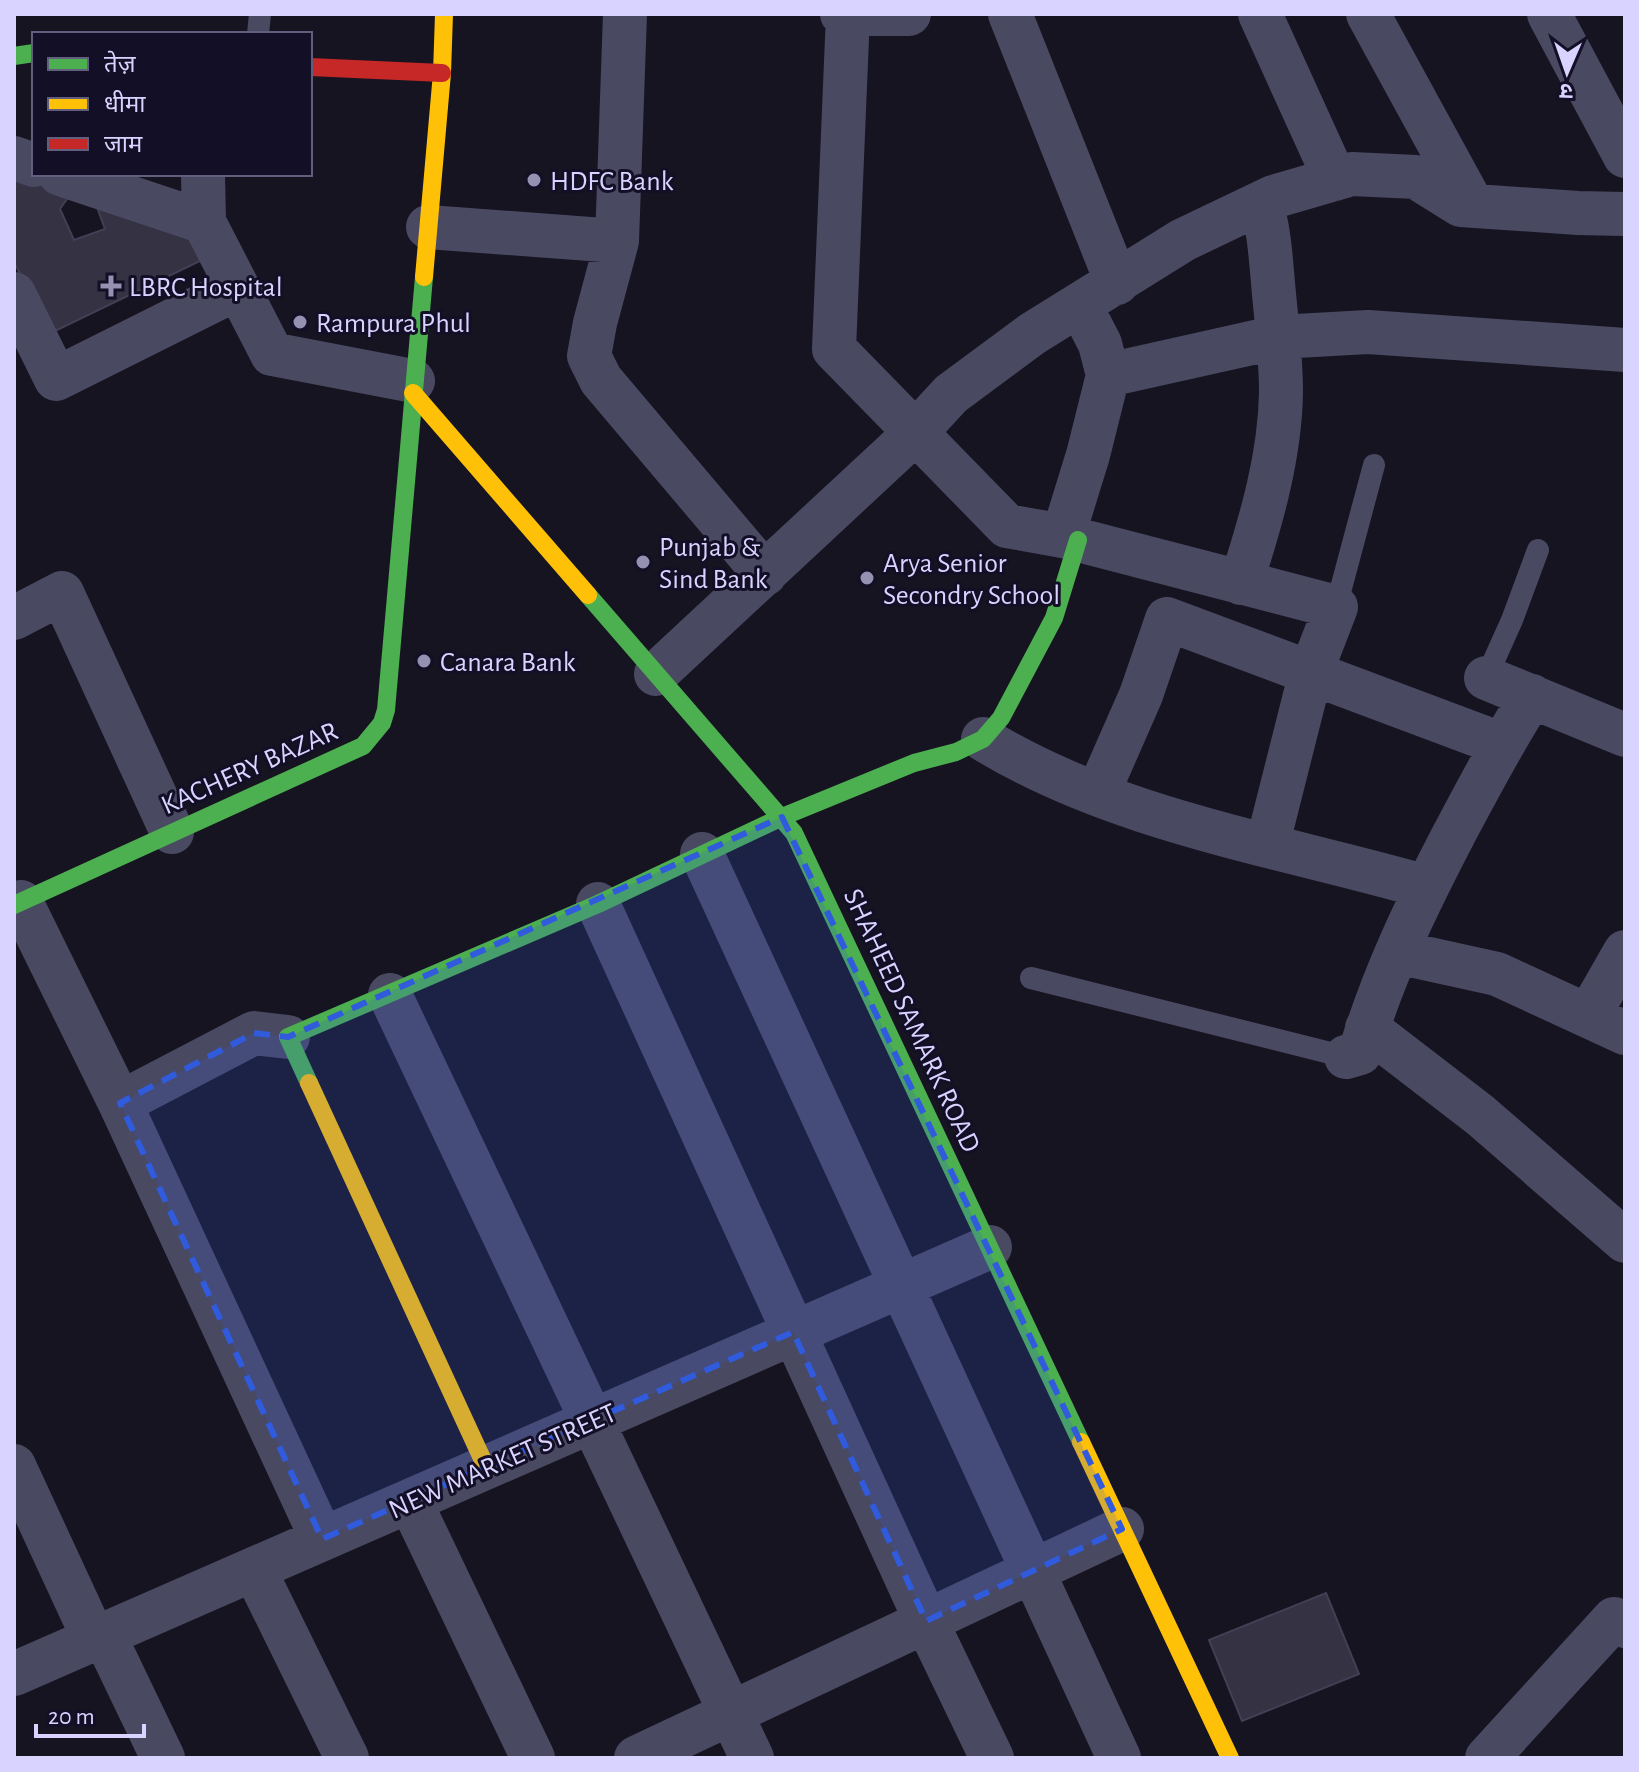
<svg xmlns="http://www.w3.org/2000/svg" width="1639" height="1772" font-family="'Alegreya Sans','Noto Sans Devanagari',sans-serif">
<style>
.building{fill:#343243;stroke:#433f54;stroke-width:2}
.lines{fill:none;stroke-linecap:round;stroke-linejoin:round}
.lane{stroke:#4a4962;stroke-width:22}
.street{stroke:#4a4962;stroke-width:44}
.fast{stroke:#4caf50;stroke-width:18}
.slow{stroke:#ffc107;stroke-width:18}
.jam{stroke:#c62828;stroke-width:18}
.marked{fill:#305bdc;fill-opacity:0.2;stroke:#305bdc;stroke-width:6;stroke-dasharray:16 10;stroke-linejoin:round}
.poi-dot{fill:#9591b1;stroke:#130f26;stroke-width:3}
.labels{text-anchor:middle;stroke-width:6;stroke-linejoin:round;paint-order:stroke}
.poi-label{font-size:28px;fill:#d9d4ff;stroke:#130f26;text-anchor:start}
.street-label{font-size:28px;fill:#d9d4ff;stroke:#130f26}
</style>
<rect width="100%" height="100%" fill="#161421"/>
<!-- building -->
<path class="building" d="M 14,167 L 72,192 L 60,209 L 74,240 L 105,229 L 98,210 L 110,202 L 187,226 L 204,259 L 51,333 L 14,262 Z
M 1326,1593 L 1359,1674 L 1242,1721 L 1209,1640 Z"/>
<g class="lines">
<!-- lane -->
<path class="lane" d="M 258,34 L 260,14
M 1336,607 L 1374,465
M 1486,678 L 1512,620 L 1538,550
M 1031,978 L 1346,1057"/>
<!-- street -->
<path class="street" d="M 625,14 L 617,241 L 595,323 L 589,356 L 601,380 L 765,574
M 842,14 L 909,14
M 848,14 L 834,349 L 1007,526 L 1063,536 L 1336,607 L 1311,672 L 1267,846
M 1010,14 L 1117,283
M 1260,14 L 1335,179
M 1368,14 L 1473,206
M 1549,14 L 1625,156
M 14,158 L 34,165
M 60,174 L 204,222
M 203,174 L 204,222 L 238,288
M 428,227 L 617,241
M 14,294 L 56,379 L 238,288 L 272,354 L 413,381
M 1108,375 L 1278,337 L 1368,332 L 1625,350
M 1063,536 L 1088,455 L 1108,375 L 1100,344 L 1080,305
M 1241,583 C 1261,521 1280,457 1281,392 C 1281,359 1277,326 1274,294 C 1271,263 1270,232 1261,203
M 14,618 L 62,593 L 172,832
M 656,674 L 914,434 L 951,394 L 1032,334 L 1183,240 L 1273,197 L 1352,174 L 1416,177 L 1461,205 L 1578,213 L 1625,214
M 1486,678 L 1625,735
M 983,739 C 1114,820 1280,845 1426,887
M 1098,793 L 1141,695 L 1167,619 L 1501,744
M 702,854 L 1119,1758
M 21,902 L 120,1103
M 598,904 L 926,1621 L 992,1758
M 1397,952 L 1497,974 L 1625,1033
M 390,995 L 752,1758
M 1589,1015 L 1625,952
M 1367,1028 L 1480,1115 L 1625,1241
M 288,1037 L 254,1033 L 120,1103 L 322,1539
M 1346,1057 L 1360,1053 C 1382,977 1417,905 1454,834 C 1479,787 1503,741 1532,696
M 14,1466 L 94,1639
M 410,1501 L 533,1758
M 254,1569 L 347,1758
M 104,1635 L 163,1758
M 14,1674 L 990,1247
M 636,1758 L 1122,1529
M 1487,1758 L 1614,1619 L 1625,1626"/>
<!-- fast -->
<path class="fast" d="M 14,56 L 34,53
M 588,595 L 794,833 L 1081,1442
M 14,905 L 363,746 L 382,723 L 386,710 L 424,277
M 309,1083 L 288,1037 L 598,904 L 782,817 L 914,763 L 956,752 L 983,739 L 1001,718 L 1054,618 L 1078,540"/>
<!-- slow -->
<path class="slow" d="M 424,277 L 442,73 L 444,14
M 413,393 L 588,595
M 309,1083 L 486,1467
M 1081,1442 L 1230,1758"/>
<!-- jam -->
<path class="jam" d="M 310,67 L 442,73"/>
</g>
<!-- marked area -->
<path class="marked" d="M 782,817 L 1122,1529 L 926,1621 L 793,1332 L 322,1539 L 120,1103 L 254,1033 L 288,1037 Z"/>
<!-- markers -->
<g class="poi-dot">
<circle cx="534" cy="180" r="8"/>
<path d="M107 274h8v8h8v8h-8v8h-8v-8h-8v-8h8z"/>
<circle cx="300" cy="322" r="8"/>
<circle cx="643" cy="562" r="8"/>
<circle cx="867" cy="578" r="8"/>
<circle cx="424" cy="661" r="8"/>
</g>
<g class="labels">
<!-- poi labels -->
<g class="poi-label">
<text x="550" y="190">HDFC Bank</text>
<text x="129" y="296">LBRC Hospital</text>
<text x="316" y="332">Rampura Phul</text>
<text x="659" y="556">Punjab &amp;<tspan x="659" dy="32">Sind Bank</tspan></text>
<text x="883" y="572">Arya Senior<tspan x="883" dy="32">Secondry School</tspan></text>
<text x="440" y="671">Canara Bank</text>
</g>
<!-- street labels -->
<g class="street-label">
<text transform="translate(249 767) rotate(-24)" y="10">KACHERY BAZAR</text>
<text transform="translate(913 1020) rotate(65)" y="10">SHAHEED SAMARK ROAD</text>
<text transform="translate(502 1460) rotate(-24)" y="10">NEW MARKET STREET</text>
</g>
</g>
<!-- border -->
<rect width="1639" height="1772" fill="none" stroke="#d9d4ff" stroke-width="32"/>
<!-- legend -->
<rect x="32" y="32" width="280" height="144" fill="#130f26" stroke="#625e7d" stroke-width="2"/>
<rect x="48" y="58" width="40" height="12" fill="#4caf50" stroke="#625e7d" stroke-width="2"/>
<text x="104" y="72" font-size="24" fill="#d9d4ff">तेज़</text>
<rect x="48" y="98" width="40" height="12" fill="#ffc107" stroke="#625e7d" stroke-width="2"/>
<text x="104" y="112" font-size="24" fill="#d9d4ff">धीमा</text>
<rect x="48" y="138" width="40" height="12" fill="#c62828" stroke="#625e7d" stroke-width="2"/>
<text x="104" y="152" font-size="24" fill="#d9d4ff">जाम</text>
<!-- north arrow -->
<g transform="translate(1567 72) rotate(182)" stroke="#130f26" stroke-width="6" paint-order="stroke">
<path d="M0-6L14 30L0 20L-14 30Z" fill="#d9d4ff"/>
<text y="-12" font-size="22" font-weight="bold" text-anchor="middle" fill="#d9d4ff">उ</text>
</g>
<!-- scale -->
<path d="M36 1724v12h108v-12" fill="none" stroke="#d9d4ff" stroke-width="4"/>
<text x="48" y="1724" font-size="24" fill="#d9d4ff" stroke="#130f26" stroke-width="6" paint-order="stroke">20 m</text>
</svg>
